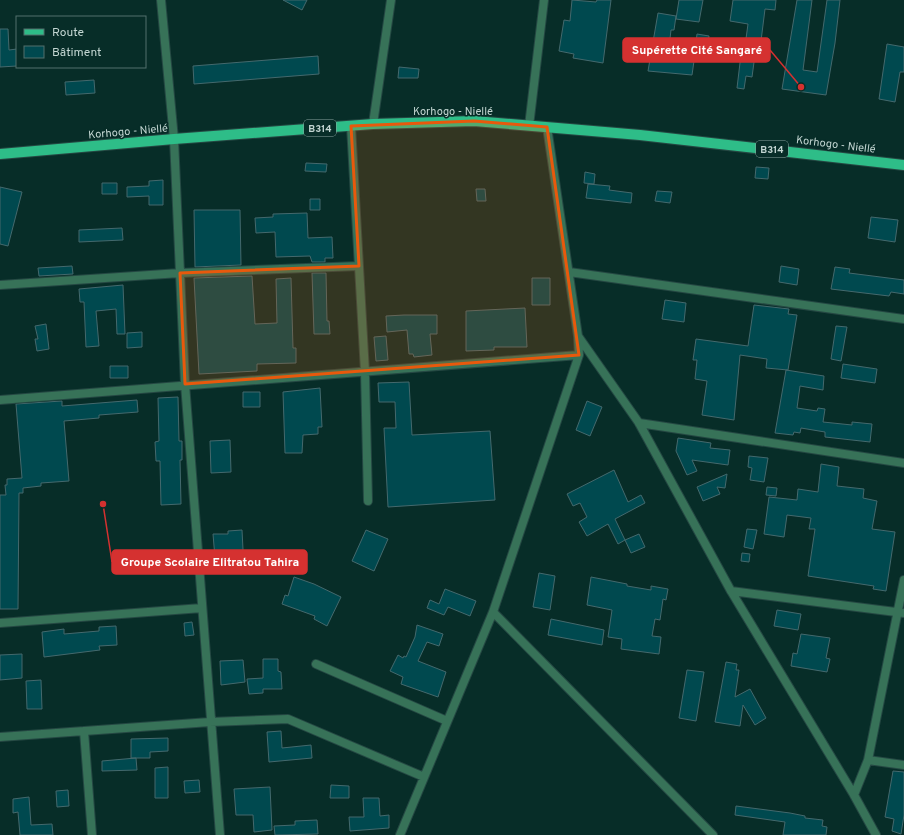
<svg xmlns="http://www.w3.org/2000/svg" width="904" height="835" font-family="Overpass,sans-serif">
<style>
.building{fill:#00494f;stroke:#44696d}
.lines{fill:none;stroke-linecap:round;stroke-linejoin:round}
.minor-casing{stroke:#254843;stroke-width:10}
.primary-casing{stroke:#254843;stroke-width:12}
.minor{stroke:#377258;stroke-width:8}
.primary{stroke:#2ebd88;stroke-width:10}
.marked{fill:#e8590c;fill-opacity:0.2;stroke:#e8590c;stroke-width:3;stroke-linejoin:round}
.labels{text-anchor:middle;stroke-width:3;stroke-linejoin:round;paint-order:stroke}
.shield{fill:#072d28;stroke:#8ba39f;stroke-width:1}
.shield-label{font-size:10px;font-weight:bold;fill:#c3d6d2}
.street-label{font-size:11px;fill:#c3d6d2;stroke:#072d28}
.leader{fill:none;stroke:#d53130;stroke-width:1.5}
.callout-dot{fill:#d53130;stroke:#072d28;stroke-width:1.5}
.callout{fill:#d53130;stroke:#d53130;stroke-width:1.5}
.callout-label{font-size:12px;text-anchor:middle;font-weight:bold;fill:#fff}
</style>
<rect width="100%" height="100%" fill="#072d28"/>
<!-- building -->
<path class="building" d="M 283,0 L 307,0 L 302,10 Z
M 572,0 L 596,2 L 597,0 L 611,0 L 603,63 L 573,58 L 574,54 L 559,51 L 564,20 L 570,21 Z
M 679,0 L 703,0 L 699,22 L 676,19 Z
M 733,0 L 776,0 L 775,10 L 765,9 L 761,41 L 757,40 L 752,77 L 746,76 L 744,89 L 737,88 L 742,46 L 745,46 L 748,24 L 730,21 Z
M 797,0 L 812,0 L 803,70 L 817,72 L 827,0 L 840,0 L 835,43 L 826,95 L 782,89 Z
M 658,13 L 676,16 L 674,30 L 671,30 L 669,47 L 673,47 L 672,51 L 695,54 L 692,75 L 648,71 Z
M 0,29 L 8,29 L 9,50 L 17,49 L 17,66 L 0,67 Z
M 697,34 L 709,36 L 706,54 L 695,52 Z
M 887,44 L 904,47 L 904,72 L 900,72 L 895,102 L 879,99 Z
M 318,56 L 319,74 L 194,84 L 193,66 Z
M 399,67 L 419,69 L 418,78 L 398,78 Z
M 94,80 L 95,93 L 66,95 L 65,82 Z
M 306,163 L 327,164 L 326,172 L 305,171 Z
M 756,167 L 769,168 L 768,179 L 755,178 Z
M 585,172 L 595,174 L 594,184 L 584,183 Z
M 163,180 L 163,205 L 149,205 L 149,196 L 127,197 L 127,187 L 149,186 L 149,181 Z
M 102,183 L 117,183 L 117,194 L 102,194 Z
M 588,184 L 610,186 L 609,190 L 632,193 L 631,203 L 586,198 Z
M 0,187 L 22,192 L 8,246 L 0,244 Z
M 476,189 L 485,189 L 486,201 L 477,201 Z
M 657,191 L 672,192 L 670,203 L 655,201 Z
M 310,199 L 320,199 L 320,210 L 310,210 Z
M 194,210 L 240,210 L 241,265 L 195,267 Z
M 307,213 L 308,238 L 332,237 L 333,258 L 325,258 L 325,262 L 312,262 L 310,256 L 276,257 L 275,232 L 256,233 L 255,218 L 273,217 L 273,214 Z
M 871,217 L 898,220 L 895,242 L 868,238 Z
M 122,228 L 123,240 L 79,242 L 79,230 Z
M 72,266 L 73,274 L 39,276 L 38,268 Z
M 781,266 L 799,269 L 797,285 L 779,282 Z
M 835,267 L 850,269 L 849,273 L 904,280 L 904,294 L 891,292 L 889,296 L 831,289 Z
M 312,273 L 326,273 L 327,321 L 329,321 L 330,334 L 314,334 Z
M 252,276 L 255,324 L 277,323 L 276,279 L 291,278 L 293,348 L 296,348 L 296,363 L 257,364 L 257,371 L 199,374 L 194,278 Z
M 532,278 L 550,278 L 550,305 L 532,305 Z
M 123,285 L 125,334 L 117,334 L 116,309 L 96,311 L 99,346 L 86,347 L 84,302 L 80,302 L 79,289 Z
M 665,300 L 686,303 L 684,322 L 662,319 Z
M 754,305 L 789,309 L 788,314 L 797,315 L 788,370 L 766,368 L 767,359 L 740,355 L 734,420 L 702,415 L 707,381 L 695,379 L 697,360 L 693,360 L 696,339 L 748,346 Z
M 525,308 L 527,347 L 494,347 L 494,350 L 466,351 L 466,311 Z
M 404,315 L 437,315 L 437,334 L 430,334 L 432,355 L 414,357 L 413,354 L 409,354 L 407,330 L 387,332 L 386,316 Z
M 46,324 L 49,349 L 37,351 L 35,339 L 38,339 L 35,326 Z
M 836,326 L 847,327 L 841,361 L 831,359 Z
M 142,332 L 142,347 L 127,348 L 127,333 Z
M 386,336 L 388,360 L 376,361 L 374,337 Z
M 843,364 L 877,369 L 875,383 L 841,378 Z
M 110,366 L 128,366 L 128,378 L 110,378 Z
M 786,370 L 824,376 L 823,390 L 800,386 L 797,408 L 817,411 L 818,408 L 825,409 L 823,422 L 852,425 L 852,422 L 872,424 L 870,442 L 825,437 L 825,432 L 801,428 L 800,433 L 794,432 L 793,435 L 775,433 Z
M 409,382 L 412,435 L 490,431 L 495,500 L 388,507 L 384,428 L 396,428 L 395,402 L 379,402 L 378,383 Z
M 320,388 L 322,427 L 318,427 L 318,434 L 303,435 L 302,453 L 285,453 L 283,392 Z
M 243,392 L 260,392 L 260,407 L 243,407 Z
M 178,397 L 179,441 L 182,441 L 182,460 L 180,460 L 181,504 L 161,505 L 160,461 L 156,461 L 155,442 L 159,441 L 158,398 Z
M 137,400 L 138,412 L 99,415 L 99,418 L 64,421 L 69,481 L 41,483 L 41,486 L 23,488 L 23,493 L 19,493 L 18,609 L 0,609 L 0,495 L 6,495 L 5,485 L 7,485 L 7,479 L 22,478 L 16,404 L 62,401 L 62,406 Z
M 587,401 L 602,407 L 590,436 L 576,430 Z
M 678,438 L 711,443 L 710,448 L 730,450 L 728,465 L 692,460 L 697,471 L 687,475 L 676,451 Z
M 230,440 L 231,472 L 211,473 L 210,441 Z
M 749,456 L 768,458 L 764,482 L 750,480 L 752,468 L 748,467 Z
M 821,464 L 839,467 L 837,486 L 864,489 L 863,498 L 877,501 L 872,529 L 895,532 L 886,591 L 873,589 L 874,586 L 808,576 L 815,529 L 809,529 L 811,518 L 787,515 L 784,537 L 764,534 L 769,497 L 797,500 L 798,489 L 818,492 Z
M 614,470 L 628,502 L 641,495 L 645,503 L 615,519 L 625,540 L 618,544 L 608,524 L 587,536 L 579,522 L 587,517 L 580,503 L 573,506 L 567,494 Z
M 727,474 L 725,488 L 717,487 L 720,494 L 703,501 L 697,487 Z
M 767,487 L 777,488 L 776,496 L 766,495 Z
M 747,529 L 757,530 L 753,549 L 744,547 Z
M 242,530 L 244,569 L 216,570 L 213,534 L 228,534 L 228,531 Z
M 366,530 L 388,539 L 374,571 L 352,561 Z
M 639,534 L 645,547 L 631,553 L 625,540 Z
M 742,553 L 750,554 L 749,562 L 741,561 Z
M 539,573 L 555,576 L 550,610 L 533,607 Z
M 294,577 L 314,584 L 341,597 L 327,626 L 314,619 L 315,616 L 282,604 L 285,595 L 288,596 Z
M 591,577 L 627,584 L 627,586 L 651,590 L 651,586 L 668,589 L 666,600 L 663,599 L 660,620 L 655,619 L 652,636 L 661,637 L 659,654 L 621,649 L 622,639 L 608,637 L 612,610 L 587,605 Z
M 445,589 L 476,601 L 470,616 L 448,607 L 444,615 L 427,608 L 430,600 L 439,604 Z
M 777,610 L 801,614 L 798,630 L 774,626 Z
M 551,619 L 604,630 L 602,645 L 548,635 Z
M 192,622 L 194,635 L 185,636 L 184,623 Z
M 417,625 L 443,634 L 439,646 L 427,642 L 418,661 L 446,672 L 438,697 L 401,684 L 403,677 L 390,671 L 398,655 L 403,658 L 404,656 L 406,657 L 415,637 Z
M 116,626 L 117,645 L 99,646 L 100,650 L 44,657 L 42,632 L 64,629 L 64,634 L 99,631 L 99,627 Z
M 801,634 L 830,638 L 826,658 L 830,659 L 827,672 L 791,666 L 793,653 L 797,654 Z
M 22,654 L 22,678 L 0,680 L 0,655 Z
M 263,659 L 278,659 L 278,671 L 281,672 L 282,689 L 263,689 L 263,693 L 249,694 L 247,679 L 263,678 Z
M 243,660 L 245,682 L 221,685 L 220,661 Z
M 726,662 L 737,664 L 736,670 L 739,670 L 735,697 L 750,689 L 766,718 L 755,725 L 743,705 L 740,726 L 715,722 Z
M 687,670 L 704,672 L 696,721 L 679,718 Z
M 41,680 L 42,709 L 27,709 L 26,681 Z
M 281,731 L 282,748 L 311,745 L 312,758 L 269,762 L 267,732 Z
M 168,738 L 168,751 L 150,752 L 150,758 L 131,758 L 131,739 Z
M 136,758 L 137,770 L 102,771 L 102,761 Z
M 168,767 L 168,798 L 155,798 L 155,768 Z
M 893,771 L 904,772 L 904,815 L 901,834 L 892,831 L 894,819 L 885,817 Z
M 199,780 L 200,792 L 185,793 L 184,781 Z
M 331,785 L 349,786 L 349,798 L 330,798 Z
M 270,787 L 272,830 L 254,832 L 253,815 L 236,815 L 234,789 Z
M 68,790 L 69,806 L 57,807 L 56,791 Z
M 29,797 L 31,825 L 52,824 L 53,835 L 20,835 L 18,812 L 13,813 L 13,799 Z
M 363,798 L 379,798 L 380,816 L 389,815 L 389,828 L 350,831 L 349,817 L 364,817 Z
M 736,806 L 790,813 L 805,816 L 805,818 L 823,820 L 822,826 L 827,827 L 826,835 L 783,835 L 785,822 L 735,815 Z
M 317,820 L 318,834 L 275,835 L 274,826 L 295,825 L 295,821 Z"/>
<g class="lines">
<!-- minor casing -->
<g class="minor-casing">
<path id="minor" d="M 161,0 L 174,139 L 185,384 L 220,835
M 373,124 L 391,0
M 351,126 L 365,372 L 368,501
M 529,126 L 544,0
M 569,272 L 904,319
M 0,285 L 180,273 L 359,266
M 578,336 L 639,423 L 731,591 L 854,795 L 876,835
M 0,400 L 579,355
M 639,423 L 904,463
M 731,591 L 904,613
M 493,612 L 713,835
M 0,623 L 202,608
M 316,664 L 447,721
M 84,731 L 92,835
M 0,737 L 210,722 L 288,719 L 424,777
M 868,760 L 904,765
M 854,795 L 868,760 L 904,580
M 400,835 L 493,612 L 579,355 L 578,336 L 547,127"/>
</g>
<!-- primary casing -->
<g class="primary-casing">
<path id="primary" d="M 0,154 L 174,139 L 373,124 L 474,121 L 640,135 L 904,165"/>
</g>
<!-- minor -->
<use href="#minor" class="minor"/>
<!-- primary -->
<use href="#primary" class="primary"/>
</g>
<!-- marked area -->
<path class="marked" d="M 474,121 L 547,127 L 579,355 L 185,384 L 180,273 L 359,266 L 351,126 Z"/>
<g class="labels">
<!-- shield labels -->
<g class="shield">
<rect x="304" y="120" width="32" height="16" rx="3"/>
<rect x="756" y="141" width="32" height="16" rx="3"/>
</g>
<g class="shield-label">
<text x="320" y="132">B314</text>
<text x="772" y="153">B314</text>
</g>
<!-- street labels -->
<g class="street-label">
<text x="453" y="115">Korhogo - Niellé</text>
<text transform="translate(128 131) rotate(-5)" y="4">Korhogo - Niellé</text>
<text transform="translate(836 144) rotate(7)" y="4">Korhogo - Niellé</text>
</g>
</g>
<!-- callouts -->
<path class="leader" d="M801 87L770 50M103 504L112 562"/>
<g class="callout-dot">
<circle cx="801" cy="87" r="4"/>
<circle cx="103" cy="504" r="4"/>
</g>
<g class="callout">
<rect x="623" y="38" width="147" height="24" rx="4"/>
<rect x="112" y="550" width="195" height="24" rx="4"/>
</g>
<g class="callout-label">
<text x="697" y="54">Supérette Cité Sangaré</text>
<text x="210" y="566">Groupe Scolaire Elitratou Tahira</text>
</g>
<!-- legend -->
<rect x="16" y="16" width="130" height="52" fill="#072d28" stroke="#52716c"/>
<rect x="24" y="29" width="20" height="6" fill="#2ebd88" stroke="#52716c"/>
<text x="52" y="36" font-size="12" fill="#c3d6d2">Route</text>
<rect x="24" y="46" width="20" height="12" fill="#00494f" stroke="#52716c"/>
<text x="52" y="56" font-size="12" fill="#c3d6d2">Bâtiment</text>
</svg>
